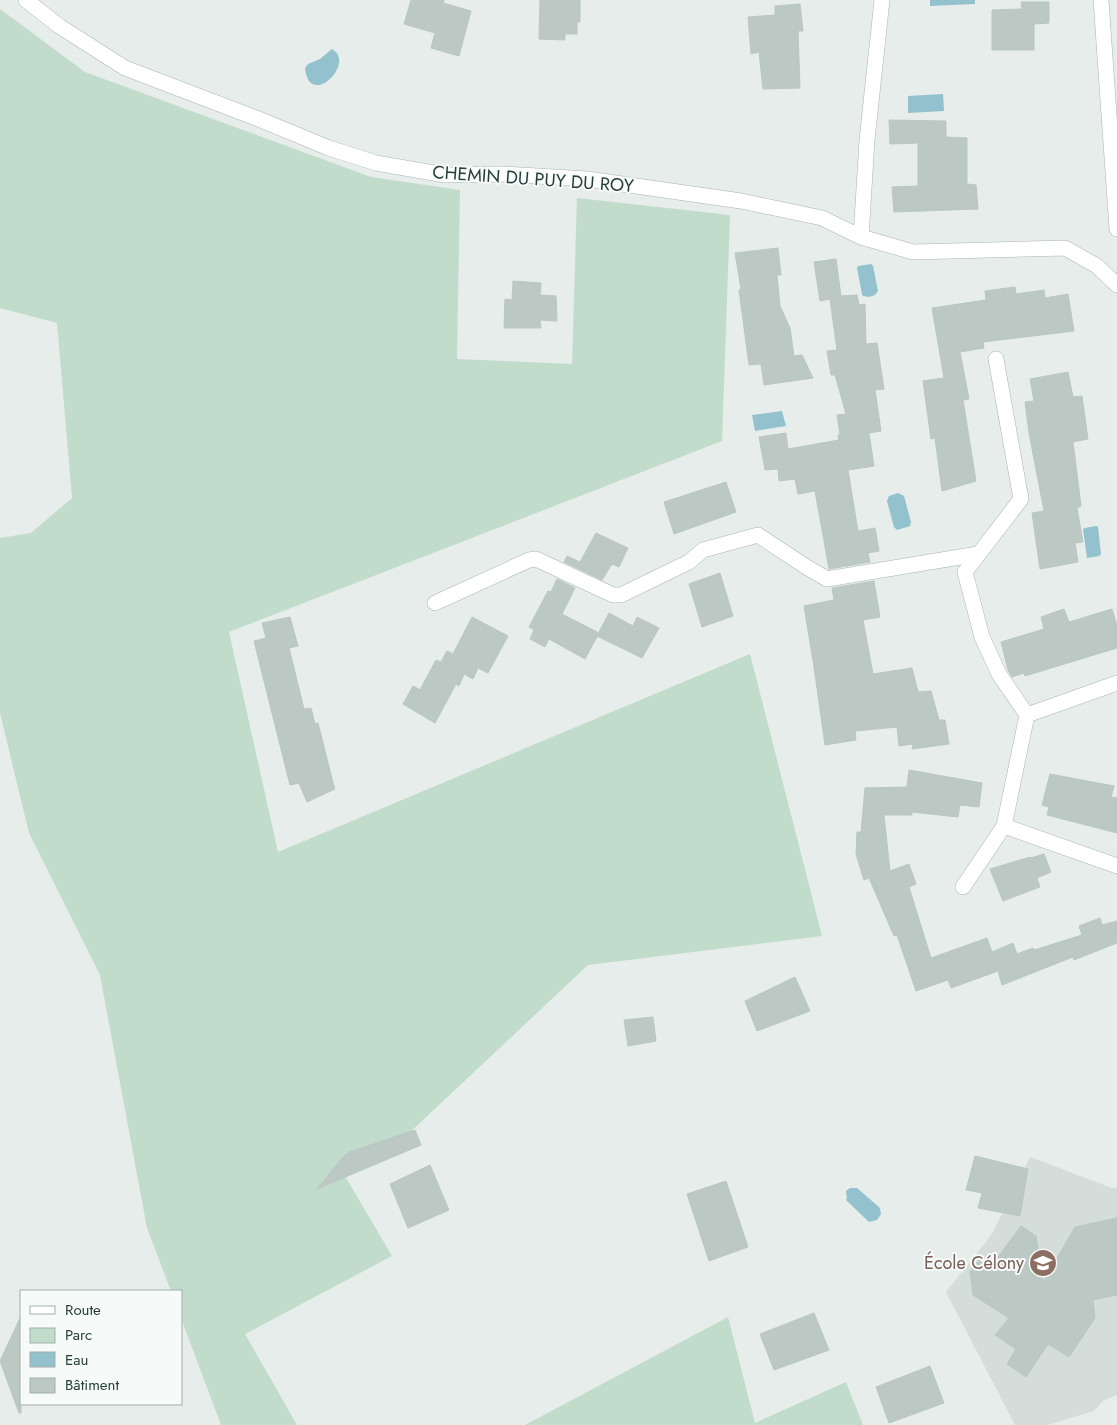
<svg xmlns="http://www.w3.org/2000/svg" width="1117" height="1425" font-family="Jost,sans-serif">
<style>
.built{fill:#d4ddda}
.green{fill:#c1dcca}
.water{fill:#93c1cd}
.building{fill:#bbc8c4;stroke:#b9c7c2}
.lines{fill:none;stroke-linecap:round;stroke-linejoin:round}
.minor-casing{stroke:#a9b5b1;stroke-width:16}
.minor{stroke:#fff;stroke-width:15}
.labels{text-anchor:middle;stroke-width:4;stroke-linejoin:round;paint-order:stroke}
.street-label{font-size:18px;fill:#263e39;stroke:#f6faf8}
.education-label{font-size:18px;fill:#785e54;stroke:#f6faf8;text-anchor:end}
</style>
<rect width="100%" height="100%" fill="#e6edea"/>
<!-- built -->
<path class="built" d="M 1030,1157 L 1112,1188 L 1117,1188 L 1117,1395 L 1104,1400 L 1094,1411 L 1047,1425 L 1015,1425 L 946,1292 L 992,1234 Z"/>
<!-- green -->
<path class="green" d="M 0,9 L 85,72 L 371,177 L 460,190 L 457,359 L 572,364 L 577,198 L 730,215 L 722,441 L 229,632 L 278,852 L 750,654 L 822,936 L 588,965 L 407,1135 L 338,1164 L 392,1256 L 245,1334 L 297,1425 L 221,1425 L 181,1318 L 181,1291 L 171,1291 L 147,1228 L 100,975 L 29,833 L 0,713 L 0,538 L 31,533 L 72,498 L 57,323 L 0,308 Z
M 728,1317 L 755,1423 L 846,1382 L 863,1425 L 525,1425 Z"/>
<!-- water -->
<path class="water" d="M 930,0 L 975,0 L 975,4 L 930,6 Z
M 332,49 C 357,63 309,110 305,68 L 308,64 L 320,59 Z
M 943,94 L 944,111 L 908,113 L 908,96 Z
M 871,264 L 873,266 L 878,291 L 875,295 L 869,297 L 863,296 L 862,294 L 857,268 L 858,266 Z
M 782,411 L 786,426 L 755,431 L 752,415 Z
M 898,493 L 904,496 L 911,522 L 910,526 L 897,530 L 894,527 L 887,501 L 889,496 Z
M 1096,526 L 1098,527 L 1101,554 L 1099,556 L 1087,558 L 1083,529 L 1085,528 Z
M 850,1188 L 857,1188 L 880,1208 L 881,1214 L 877,1220 L 869,1222 L 846,1200 L 847,1198 L 846,1191 Z"/>
<!-- building -->
<path class="building" d="M 411,0 L 444,0 L 443,3 L 471,11 L 459,56 L 431,48 L 435,33 L 404,24 Z
M 540,0 L 580,0 L 580,22 L 577,22 L 577,34 L 565,34 L 565,40 L 539,39 Z
M 1021,2 L 1049,2 L 1049,23 L 1034,24 L 1034,50 L 992,50 L 992,10 L 1022,9 Z
M 800,4 L 803,31 L 798,31 L 800,88 L 763,89 L 759,52 L 751,54 L 748,17 L 775,15 L 775,6 Z
M 889,120 L 946,121 L 946,137 L 967,138 L 967,184 L 976,185 L 978,209 L 894,212 L 892,187 L 918,186 L 918,143 L 890,144 Z
M 778,248 L 781,275 L 777,275 L 780,306 L 790,328 L 794,356 L 802,355 L 813,378 L 764,385 L 761,364 L 749,365 L 739,290 L 741,289 L 735,253 Z
M 836,259 L 841,296 L 857,295 L 859,305 L 865,304 L 866,344 L 877,343 L 884,389 L 875,390 L 881,431 L 869,433 L 874,466 L 848,470 L 858,531 L 875,528 L 879,551 L 868,553 L 870,562 L 829,569 L 815,491 L 798,494 L 795,479 L 779,481 L 778,469 L 765,470 L 759,437 L 786,433 L 788,449 L 839,440 L 838,435 L 840,435 L 837,415 L 846,414 L 835,375 L 831,375 L 827,351 L 837,350 L 830,299 L 820,301 L 814,262 Z
M 513,281 L 541,283 L 540,295 L 556,296 L 557,321 L 540,320 L 541,328 L 504,328 L 505,299 L 512,300 Z
M 1015,287 L 1016,294 L 1044,290 L 1045,298 L 1068,294 L 1074,331 L 983,342 L 984,348 L 960,352 L 969,399 L 963,400 L 976,481 L 942,491 L 935,438 L 931,439 L 923,381 L 944,378 L 932,308 L 986,300 L 985,291 Z
M 1068,372 L 1073,397 L 1082,396 L 1088,439 L 1073,442 L 1081,506 L 1077,508 L 1083,542 L 1075,543 L 1078,562 L 1040,569 L 1032,513 L 1044,511 L 1029,433 L 1025,402 L 1034,401 L 1030,379 Z
M 726,482 L 736,512 L 674,534 L 664,502 Z
M 596,533 L 628,548 L 619,567 L 612,564 L 602,580 L 564,562 L 567,556 L 580,562 Z
M 720,573 L 733,616 L 702,627 L 689,584 Z
M 557,579 L 575,588 L 562,614 L 599,633 L 585,659 L 549,639 L 545,647 L 530,639 L 534,630 L 529,627 L 548,591 L 551,592 Z
M 874,581 L 880,617 L 863,620 L 873,674 L 912,668 L 918,692 L 931,691 L 939,720 L 945,720 L 949,744 L 912,749 L 913,744 L 899,746 L 897,727 L 855,731 L 856,740 L 825,745 L 814,667 L 804,606 L 834,600 L 832,588 Z
M 1064,609 L 1069,622 L 1112,609 L 1117,626 L 1117,648 L 1025,676 L 1024,673 L 1012,677 L 1008,670 L 1001,642 L 1044,629 L 1041,617 Z
M 609,613 L 633,626 L 637,617 L 659,628 L 642,658 L 597,636 Z
M 290,617 L 298,646 L 289,648 L 304,709 L 311,708 L 315,724 L 318,723 L 333,783 L 335,789 L 307,802 L 299,783 L 290,785 L 254,641 L 266,638 L 262,623 Z
M 472,617 L 508,636 L 488,673 L 478,668 L 473,679 L 464,674 L 459,686 L 456,684 L 435,723 L 403,704 L 413,686 L 420,690 L 436,660 L 441,662 L 447,651 L 453,654 Z
M 909,770 L 982,783 L 979,807 L 960,805 L 958,817 L 912,812 L 912,815 L 884,815 L 890,871 L 909,864 L 916,884 L 909,887 L 931,958 L 987,938 L 992,952 L 1013,943 L 1017,954 L 1033,948 L 1034,950 L 1082,935 L 1079,926 L 1100,918 L 1102,925 L 1117,921 L 1117,943 L 1074,960 L 1073,957 L 1002,985 L 998,971 L 951,988 L 948,980 L 916,991 L 897,935 L 894,936 L 869,878 L 864,880 L 856,854 L 857,832 L 861,832 L 865,788 L 907,787 Z
M 1050,774 L 1114,786 L 1111,797 L 1117,798 L 1117,833 L 1047,815 L 1049,807 L 1042,805 Z
M 1044,854 L 1051,872 L 1037,878 L 1040,887 L 1003,901 L 990,869 L 1030,857 L 1031,858 Z
M 795,977 L 810,1011 L 757,1031 L 745,1001 Z
M 653,1017 L 656,1041 L 628,1046 L 624,1020 Z
M 415,1130 L 421,1145 L 317,1189 L 344,1156 L 350,1152 Z
M 975,1156 L 1028,1169 L 1020,1216 L 978,1208 L 982,1193 L 966,1190 Z
M 430,1165 L 449,1210 L 408,1228 L 390,1184 Z
M 726,1181 L 748,1247 L 709,1261 L 687,1194 Z
M 1117,1218 L 1117,1295 L 1093,1300 L 1095,1318 L 1069,1357 L 1048,1344 L 1026,1377 L 1007,1364 L 1016,1349 L 995,1335 L 1009,1318 L 973,1295 L 970,1272 L 981,1258 L 992,1265 L 1021,1226 L 1036,1236 L 1043,1282 L 1075,1227 Z
M 814,1313 L 829,1350 L 774,1370 L 760,1334 Z
M 21,1316 L 21,1413 L 19,1413 L 0,1361 Z
M 930,1366 L 944,1403 L 889,1423 L 876,1387 Z"/>
<g class="lines">
<!-- minor casing -->
<g class="minor-casing">
<path id="minor" d="M 26,0 L 59,26 L 125,68 L 256,118 L 329,148 L 376,163 L 445,175 L 502,174 L 587,179 L 741,201 L 822,218 L 861,237 L 913,252 L 1065,248 L 1097,266 L 1117,285
M 1101,0 L 1117,229
M 861,237 L 867,140 L 882,0
M 996,359 L 1021,499 L 965,572 L 982,637 L 999,674 L 1027,715
M 435,603 L 529,560 L 536,559 L 613,595 L 621,595 L 689,562 L 703,550 L 758,535 L 808,568 L 827,579 L 978,554
M 1004,826 L 1117,866
M 963,887 L 1004,826 L 1027,715 L 1117,683"/>
</g>
<!-- minor -->
<use href="#minor" class="minor"/>
</g>
<!-- icons -->
<defs>
<g id="school-disc" transform="scale(1.4375)"><circle r="9.5" fill="#8d6e63" stroke="#f6faf8"/><path d="M0-5L7-2L0 1L-7-2ZM-4 1L0 2.5L4 1V4Q0 6-4 4Z" fill="#fff"/></g>
</defs>
<g fill-rule="evenodd">
<use href="#school-disc" x="1043" y="1263"/>
</g>
<g class="labels">
<!-- street labels -->
<g class="street-label">
<text transform="translate(533 179) rotate(4)" y="6">CHEMIN DU PUY DU ROY</text>
</g>
<!-- education labels -->
<g class="education-label">
<text x="1024" y="1269">École Célony</text>
</g>
</g>
<!-- legend -->
<rect x="20" y="1290" width="162" height="115" fill="#f6faf8" stroke="#a3afac"/>
<rect x="30" y="1306" width="25" height="8" fill="#ffffff" stroke="#a3afac"/>
<text x="65" y="1315" font-size="15" fill="#263e39">Route</text>
<rect x="30" y="1328" width="25" height="15" fill="#c1dcca" stroke="#a3afac"/>
<text x="65" y="1340" font-size="15" fill="#263e39">Parc</text>
<rect x="30" y="1352" width="25" height="15" fill="#93c1cd" stroke="#a3afac"/>
<text x="65" y="1365" font-size="15" fill="#263e39">Eau</text>
<rect x="30" y="1378" width="25" height="15" fill="#bbc8c4" stroke="#a3afac"/>
<text x="65" y="1390" font-size="15" fill="#263e39">Bâtiment</text>
</svg>
